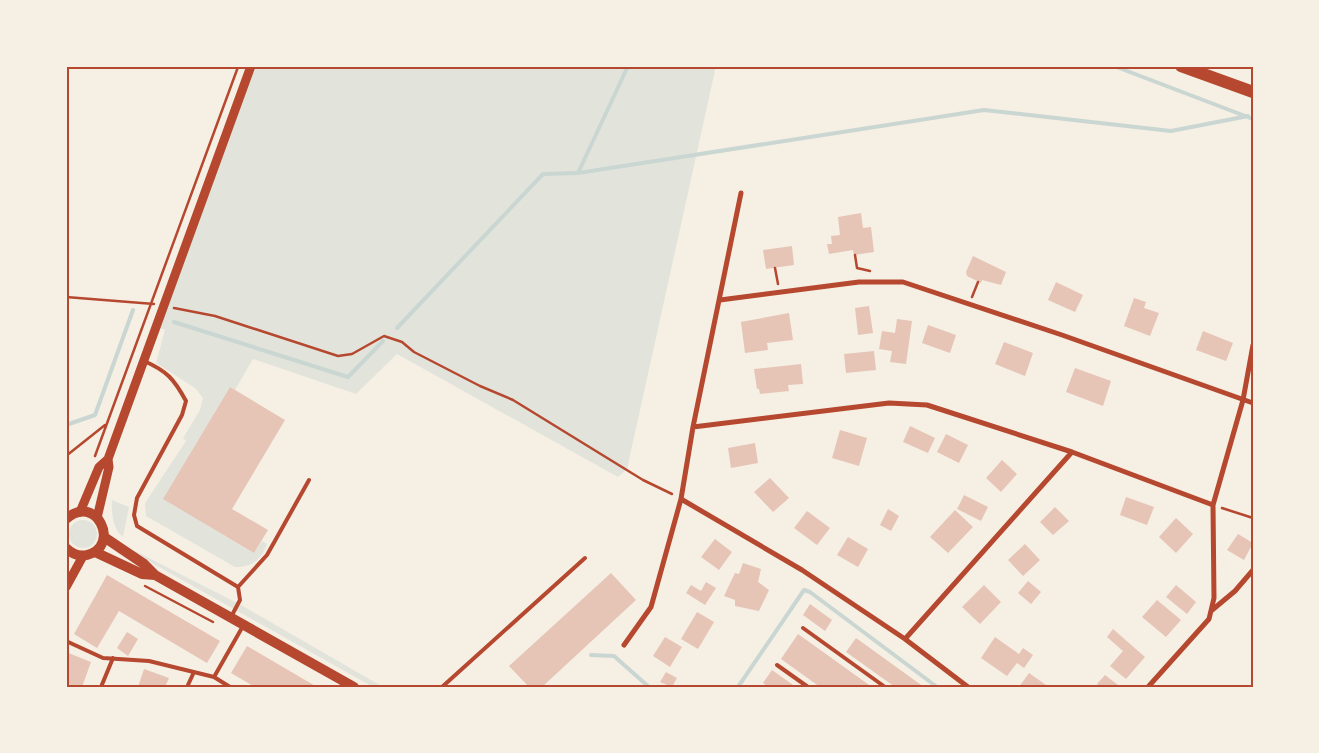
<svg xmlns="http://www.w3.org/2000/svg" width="1319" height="753" font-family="Lato,sans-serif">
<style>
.green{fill:#e2e4dc}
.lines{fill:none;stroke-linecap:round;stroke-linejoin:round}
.stream{stroke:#c9d6d2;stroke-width:4}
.building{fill:#e6c5b7}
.path{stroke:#b5482f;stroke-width:2.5}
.service{stroke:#b5482f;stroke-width:4}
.minor{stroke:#b5482f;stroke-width:5}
.tertiary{stroke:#b5482f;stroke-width:9}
.secondary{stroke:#b5482f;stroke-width:10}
.trunk{stroke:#b5482f;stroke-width:12}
.neatline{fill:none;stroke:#b5482f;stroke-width:2}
</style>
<rect width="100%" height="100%" fill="#f6efe4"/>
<!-- green -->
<path class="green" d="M 251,66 L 716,66 L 627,469 L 618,477 L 397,354 L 356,394 L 253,359 L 235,390 L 230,387 L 164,499 L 254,553 L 262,541 L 267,544 C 262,559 251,568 235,567 L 146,516 L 145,503 L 186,441 L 183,438 L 200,410 L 203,398 L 195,388 L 156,363 L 165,330 L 155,326 Z
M 112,500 L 129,507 L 123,537 C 113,530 111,512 112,500 Z
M69 534a14 14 0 1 1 28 0a14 14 0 1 1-28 0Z
M 135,551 L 241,605 L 383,687 L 373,687 L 134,553 Z"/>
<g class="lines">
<!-- stream -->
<path class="stream" d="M 1114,66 L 1253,119
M 578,173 L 628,66
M 174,322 L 348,377 L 383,341
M 397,328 L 543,174 L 578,173 L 984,110 L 1171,131 L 1248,116
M 66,425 L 95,415 L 133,310
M 591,655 L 614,656 L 649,687
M 738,687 L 804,590 L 810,592 L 937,687"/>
</g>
<!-- building -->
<path class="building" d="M 861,213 L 863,228 L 871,227 L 874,252 L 854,255 L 853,250 L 829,254 L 827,244 L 832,244 L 831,236 L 840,235 L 838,217 Z
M 792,246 L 794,265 L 766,269 L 763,250 Z
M 973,256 L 1006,272 L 1001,285 L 982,280 L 981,283 L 967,276 L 966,272 Z
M 1056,282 L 1083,295 L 1075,312 L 1048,300 Z
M 1134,298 L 1146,302 L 1144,308 L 1159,313 L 1150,336 L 1124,326 Z
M 869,306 L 873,333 L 858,335 L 855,308 Z
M 789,313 L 793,340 L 767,343 L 768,350 L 745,353 L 741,322 Z
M 897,319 L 912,321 L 906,364 L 890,362 L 892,351 L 879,349 L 882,331 L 895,333 Z
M 928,325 L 956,335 L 950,353 L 922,343 Z
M 1203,331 L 1233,343 L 1226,361 L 1196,350 Z
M 1004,342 L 1033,353 L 1025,376 L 995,364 Z
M 874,351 L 876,370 L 846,373 L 844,354 Z
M 801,364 L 803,384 L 788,385 L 789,391 L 760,394 L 759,389 L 757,389 L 754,369 Z
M 1075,368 L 1111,381 L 1103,406 L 1066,392 Z
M 230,387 L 285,420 L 232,509 L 268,530 L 254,553 L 163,499 Z
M 910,426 L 935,438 L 928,453 L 903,442 Z
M 840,430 L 867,438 L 859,466 L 832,458 Z
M 946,434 L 968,445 L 959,463 L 937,452 Z
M 755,443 L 758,463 L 731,468 L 728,448 Z
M 1002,460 L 1017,474 L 1001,492 L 986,478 Z
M 770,478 L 789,498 L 773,512 L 754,492 Z
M 964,495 L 988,507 L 981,521 L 957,509 Z
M 1126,497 L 1154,507 L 1147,525 L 1120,515 Z
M 1055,507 L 1069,521 L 1053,535 L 1040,522 Z
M 888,509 L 899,516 L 891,531 L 880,525 Z
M 955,510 L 973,527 L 948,553 L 930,537 Z
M 807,511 L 830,528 L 817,545 L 794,528 Z
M 1176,518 L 1193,534 L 1176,553 L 1159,537 Z
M 1238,534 L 1253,543 L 1244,560 L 1227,550 Z
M 848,537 L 868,549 L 858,567 L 837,555 Z
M 715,539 L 732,552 L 719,570 L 701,557 Z
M 1025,544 L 1040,560 L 1023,576 L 1008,560 Z
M 743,563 L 761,569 L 758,582 L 769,590 L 759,611 L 735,606 L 735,600 L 724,596 L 735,573 L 739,574 Z
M 611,573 L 636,600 L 542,687 L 529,687 L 509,666 Z
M 107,575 L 220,641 L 207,663 L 119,611 L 97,648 L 74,634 Z
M 1028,581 L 1041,592 L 1031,604 L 1018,593 Z
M 706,582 L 716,588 L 705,605 L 686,593 L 691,585 L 701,591 Z
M 984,585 L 1001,602 L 980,624 L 962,607 Z
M 1176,585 L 1196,602 L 1187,614 L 1166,597 Z
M 1157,600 L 1181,620 L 1166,637 L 1142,617 Z
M 810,604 L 832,620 L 825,631 L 803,615 Z
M 697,612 L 714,622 L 698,649 L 681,639 Z
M 1113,629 L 1145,657 L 1126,679 L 1110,666 L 1123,651 L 1107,637 Z
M 127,632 L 138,639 L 128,656 L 117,648 Z
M 798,634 L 872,687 L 820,687 L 781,659 Z
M 665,637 L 682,647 L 670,667 L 653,656 Z
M 995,637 L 1019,654 L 1023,648 L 1033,655 L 1024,668 L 1017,663 L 1007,676 L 981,658 Z
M 856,638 L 924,687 L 895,687 L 846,652 Z
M 247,646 L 317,687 L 255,687 L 231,673 Z
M 66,652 L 91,662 L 82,687 L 66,687 Z
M 144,669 L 169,678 L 165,687 L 138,687 Z
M 772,670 L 796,687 L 768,687 L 763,683 Z
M 666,672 L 677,678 L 672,687 L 660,682 Z
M 1029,673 L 1049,687 L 1019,687 Z
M 1105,675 L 1118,685 L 1116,687 L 1100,687 L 1097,684 Z"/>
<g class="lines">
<!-- path -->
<path class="path" d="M 855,255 L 857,268 L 870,271
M 775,268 L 778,284
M 66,297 L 154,304
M 972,297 L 978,282
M 174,308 L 215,316 L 338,356 L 352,354 L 384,336 L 402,342 L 414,352 L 480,386 L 513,400 L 643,480 L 672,494
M 66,456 L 105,425
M 95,456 L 238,67
M 1222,508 L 1253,518
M 145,586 L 213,622"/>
<!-- service -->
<path class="service" d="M 144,361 C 167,371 174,379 186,401 L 182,415 L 137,498 L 134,515 L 137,526 L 238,587 L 267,555 L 309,480
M 231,617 L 240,600 L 238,587
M 803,628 L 885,687
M 66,641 L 103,658 L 149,661 L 214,677 L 230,687
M 777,665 L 808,687
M 214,677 L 243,626
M 101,687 L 113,658
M 187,687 L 194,672
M 442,687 L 585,558"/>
<!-- minor -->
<path class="minor" d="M 720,300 L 859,282 L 903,282 L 1062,335 L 1253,403
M 693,427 L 889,403 L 927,405 L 1072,452 L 1213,505
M 681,499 L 802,570 L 905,639 L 968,687
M 1211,611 L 1235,591 L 1253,570
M 905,639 L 1072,452
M 624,645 L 651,607 L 681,499 L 693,427 L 741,193
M 1148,687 L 1209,619 L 1214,598 L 1213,505 L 1243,400 L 1253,345"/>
<!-- tertiary -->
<path class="tertiary" d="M 80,512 L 99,467 L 108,459 L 251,66
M 97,518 L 109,467 L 108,459
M 66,587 L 83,556"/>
<!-- secondary -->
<path class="secondary" d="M 66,519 C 96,492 122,546 87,555 C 79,557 72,554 66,548
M 104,537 L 144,564 L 155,575 L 354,687
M 95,552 L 142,574 L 155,575"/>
<!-- trunk -->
<path class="trunk" d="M 1181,66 L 1253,92"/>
</g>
<!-- border -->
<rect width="1319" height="753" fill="none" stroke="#f6efe4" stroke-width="135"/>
<rect x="68" y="68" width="1184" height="618" class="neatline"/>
</svg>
